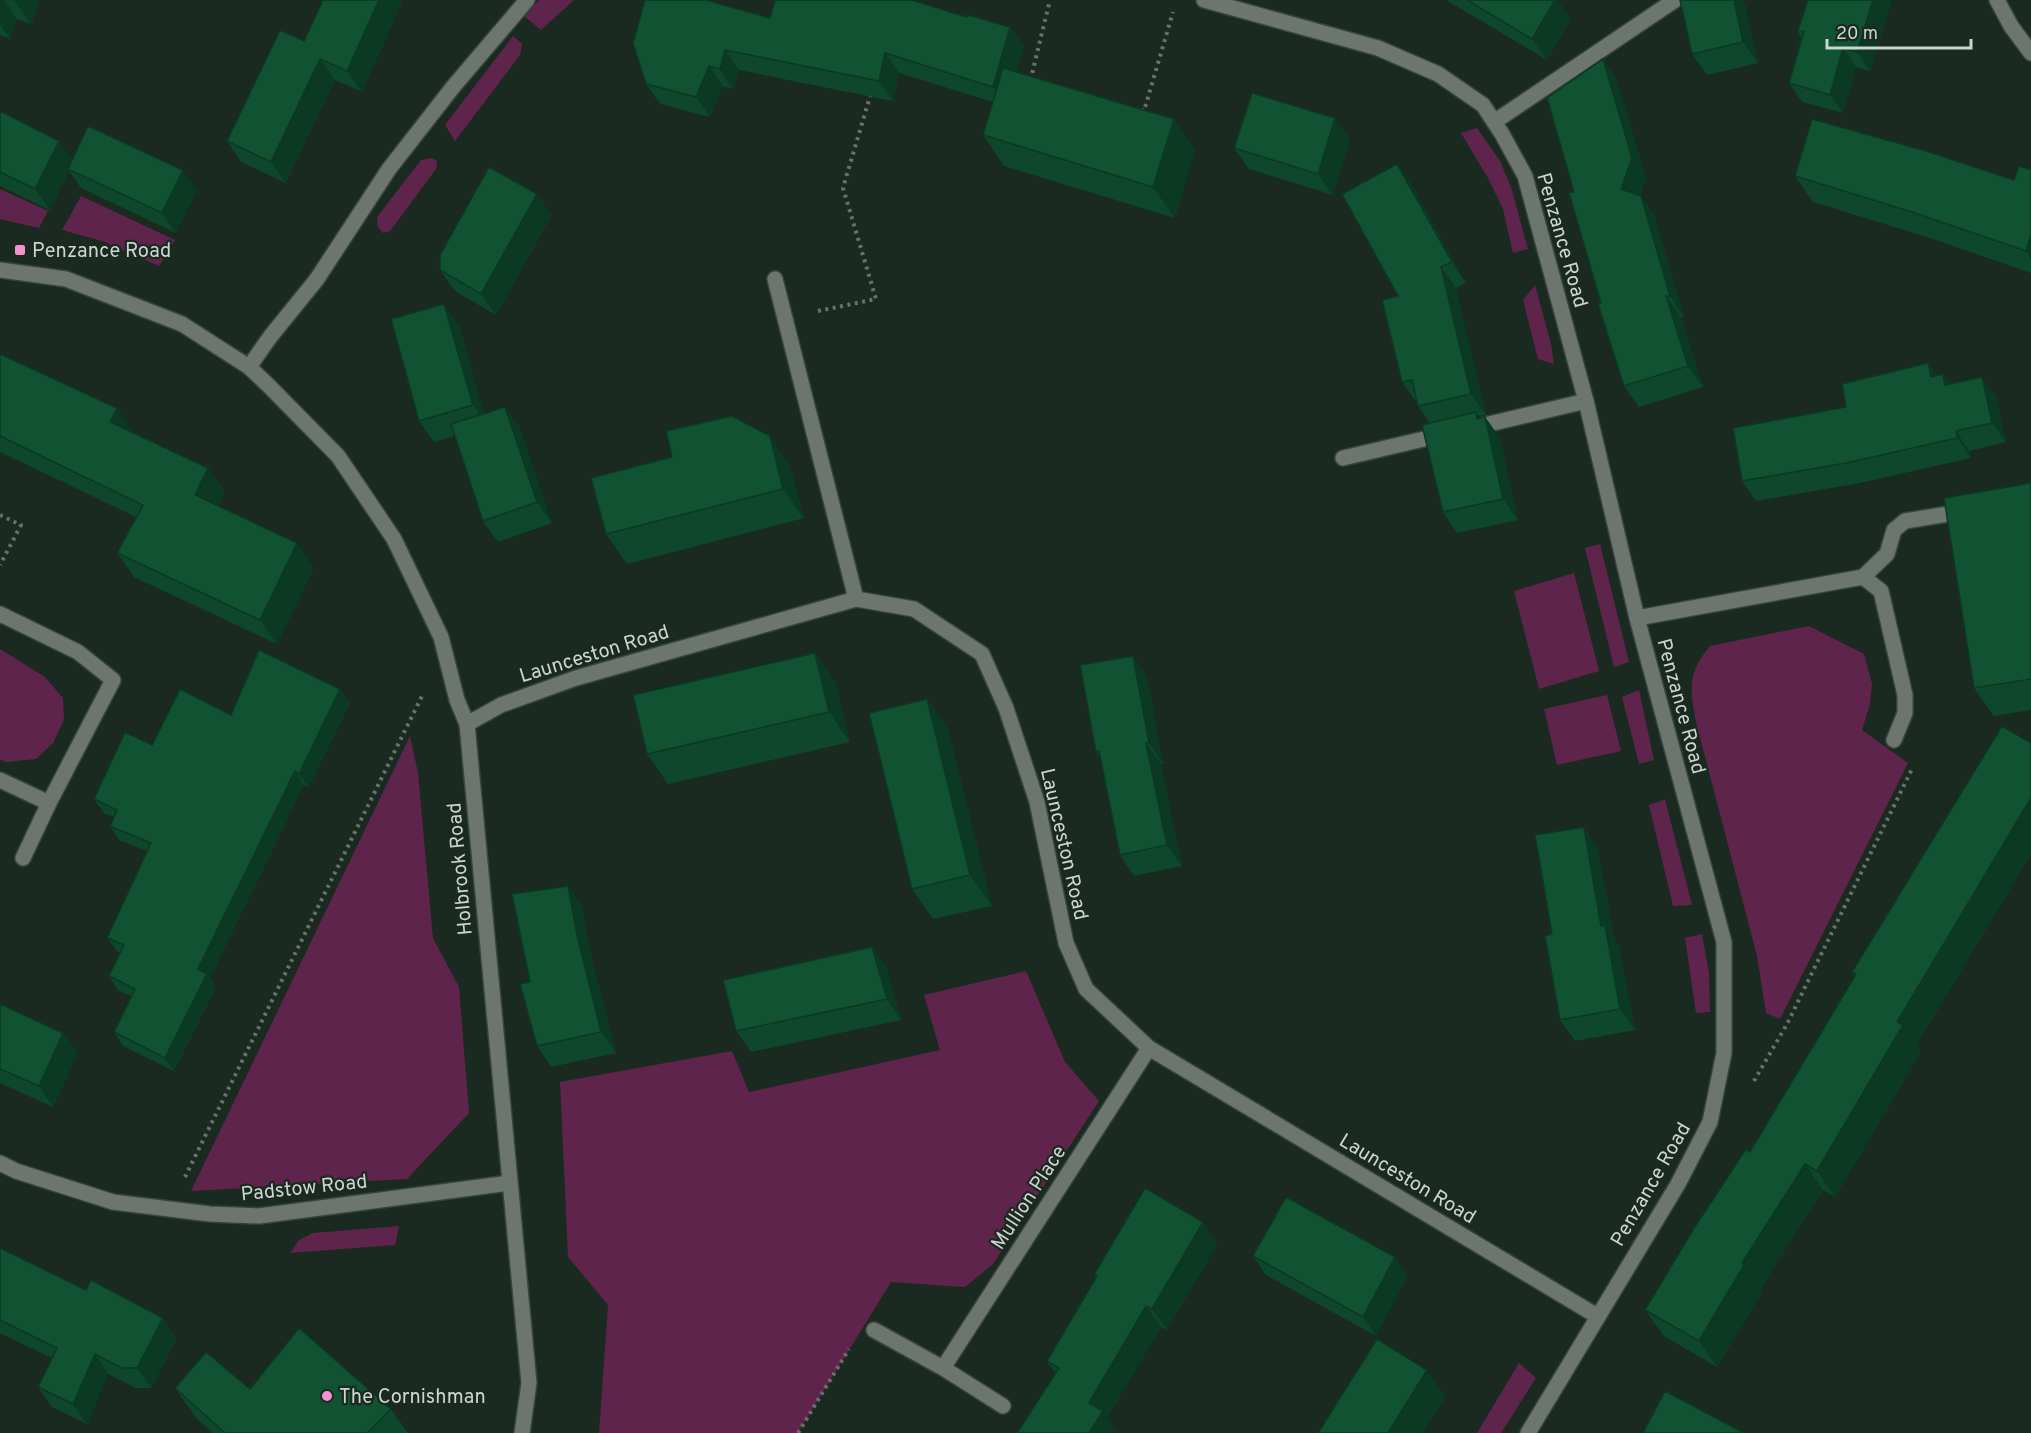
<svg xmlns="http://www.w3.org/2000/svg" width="2031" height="1433" font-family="Overpass,sans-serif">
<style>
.green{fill:#5f244c}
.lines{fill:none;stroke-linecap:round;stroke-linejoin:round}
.minor-casing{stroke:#36453c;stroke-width:18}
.path{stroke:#66736a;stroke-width:4;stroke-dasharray:3 4.5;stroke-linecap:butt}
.minor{stroke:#6d756f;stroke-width:15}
.wall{fill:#0e472b}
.shaded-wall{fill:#0b3923}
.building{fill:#105232;stroke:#0b3923;stroke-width:1.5}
.poi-dot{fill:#f590d1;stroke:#1a2a20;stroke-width:2}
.labels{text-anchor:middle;stroke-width:4.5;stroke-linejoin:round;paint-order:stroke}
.street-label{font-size:20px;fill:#ccd5cf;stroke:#1a2a20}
.poi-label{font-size:20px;fill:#ccd5cf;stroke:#1a2a20;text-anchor:start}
</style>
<rect width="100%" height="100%" fill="#1a2a20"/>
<!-- green -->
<path class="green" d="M 539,0 L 574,0 L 541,30 L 524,16 Z
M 513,36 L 522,44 L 520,55 L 455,141 L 445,125 Z
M 1477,128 L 1500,161 L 1511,187 L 1528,249 L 1513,253 L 1503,209 L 1488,178 L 1461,133 Z
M 432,158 L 437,161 L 436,169 L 390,231 L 383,233 L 378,227 L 377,217 L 421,160 Z
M 0,189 L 48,211 L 39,228 L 0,219 Z
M 81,196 L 175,240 L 159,266 L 102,241 L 62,230 Z
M 1535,285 L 1551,344 L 1554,364 L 1538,359 L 1523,300 Z
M 1600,544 L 1629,662 L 1614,667 L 1585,548 Z
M 1574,573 L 1599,671 L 1539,689 L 1514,591 Z
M 1809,626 L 1864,654 L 1872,684 L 1870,704 L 1862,730 L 1908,763 L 1780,1019 L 1766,1013 L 1757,956 L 1696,722 C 1690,689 1687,673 1710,646 Z
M 0,649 L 45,677 L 63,698 L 64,720 L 53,743 L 36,759 L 6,762 L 0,759 Z
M 1639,690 L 1654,760 L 1639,764 L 1622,697 Z
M 1607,695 L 1621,751 L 1557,765 L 1544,709 Z
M 410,736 L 418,773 L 433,938 L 459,987 L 469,1113 L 407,1179 L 191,1191 Z
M 1665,799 L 1692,905 L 1673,906 L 1649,805 Z
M 1702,934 L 1709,973 L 1710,1012 L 1696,1013 L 1685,938 Z
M 1026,971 L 1065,1062 L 1099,1101 L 993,1264 L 965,1287 L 891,1282 L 798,1433 L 599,1433 L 608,1305 L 568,1257 L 560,1082 L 732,1051 L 749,1092 L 940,1050 L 924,995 Z
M 399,1226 L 395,1245 L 290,1253 L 299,1240 L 313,1233 Z
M 1519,1363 L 1536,1378 L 1501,1433 L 1477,1433 Z"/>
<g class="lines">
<!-- minor casing -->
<g class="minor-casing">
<path id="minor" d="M 1204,0 L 1378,48 L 1438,74 L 1483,105 L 1502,134 L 1525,176 L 1586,401 L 1637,618 L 1724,942 L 1724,1053 L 1710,1122 L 1678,1184 L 1528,1433
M 1997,0 L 2011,26 L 2031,53
M 1494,122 L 1675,0
M 0,270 L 66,279 L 182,324 L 249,367 L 269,386 L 338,456 L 394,539 L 441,637 L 457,700 L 467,724 L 529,1383 L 522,1433
M 775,279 L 856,599
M 249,367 L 270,337 L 317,279 L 389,169 L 453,87 L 527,0
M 1472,428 L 1586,401
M 1343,458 L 1445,434
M 1863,577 L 1887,554 L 1894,530 L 1905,521 L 1966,511
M 0,614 L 78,652 L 113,680 L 49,803 L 0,780
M 1637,618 L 1863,577 L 1881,591 L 1905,695 L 1905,713 L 1894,740
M 467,724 L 501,705 L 576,678 L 856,599 L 914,609 L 982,654 L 1006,708 L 1037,802 L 1066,943 L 1086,989 L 1149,1048 L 1597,1316
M 23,858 L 49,803
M 0,1163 L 16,1171 L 113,1202 L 210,1214 L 259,1216 L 510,1183
M 874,1330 L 943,1368 L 1003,1406
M 943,1368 L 1149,1048"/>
</g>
<!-- path -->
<path class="path" d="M 1033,79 L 1031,78 L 1050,0
M 1141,110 L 1144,111 L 1173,12
M 818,311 L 876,299 L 843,188 L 871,93
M 0,515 L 21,525 L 0,565
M 1754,1081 L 1787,1024 L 1912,769
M 185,1177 L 422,696
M 798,1433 L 849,1349"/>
<!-- minor -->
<use href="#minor" class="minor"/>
</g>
<!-- wall -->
<path class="wall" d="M 0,0 L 40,0 L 31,24 L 17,19 L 10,39 L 0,35 Z
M 323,0 L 403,0 L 362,92 L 335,80 L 286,183 L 241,162 L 227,141 L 304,41 Z
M 1446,0 L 1557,0 L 1571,19 L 1547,60 Z
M 1808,0 L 1892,0 L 1870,71 L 1856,67 L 1843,113 L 1802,102 L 1789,83 L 1801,38 L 1797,33 Z
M 1745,4 L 1758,63 L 1707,75 L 1692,54 Z
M 967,17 L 1010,27 L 1024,46 L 1017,72 L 1195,150 L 1175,218 L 1004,166 L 983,135 L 993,102 L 899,73 L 893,101 L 739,70 L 733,89 L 723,86 L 710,117 L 660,104 L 646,84 L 770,18 Z
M 1603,59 L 1617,80 L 1646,179 L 1640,196 L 1655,217 L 1684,317 L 1681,317 L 1703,387 L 1639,407 L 1624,386 L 1574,192 Z
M 0,111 L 72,159 L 197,190 L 176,233 L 81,188 L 69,171 L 50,210 L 0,186 Z
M 1350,139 L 1333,195 L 1249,169 L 1234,148 Z
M 1397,164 L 1412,185 L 1466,283 L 1456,288 L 1486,415 L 1478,416 L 1480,419 L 1485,417 L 1500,438 L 1518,520 L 1457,533 L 1443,512 L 1430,423 L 1418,406 L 1417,403 L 1402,382 L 1398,296 Z
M 2031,170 L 2031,273 L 1930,238 L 1813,202 L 1795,176 L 2014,180 Z
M 552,215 L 496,315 L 455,291 L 440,270 Z
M 459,325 L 484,414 L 505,407 L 520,428 L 552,523 L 498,542 L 483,521 L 455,436 L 434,442 L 419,421 Z
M 0,354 L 117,408 L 134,433 L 208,468 L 225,492 L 218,506 L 314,568 L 277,644 L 134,577 L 117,553 L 136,517 L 0,452 Z
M 1928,363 L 1936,375 L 1943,374 L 1950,384 L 1982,377 L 1996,397 L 2006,442 L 1969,451 L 1971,458 L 1860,483 L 1756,501 L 1742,481 L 1846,407 Z
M 790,466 L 804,518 L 627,564 L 606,534 Z
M 2031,483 L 2031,710 L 1994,716 L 1974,688 L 2022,486 Z
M 815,653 L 836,683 L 850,742 L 668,784 L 647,754 Z
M 1133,656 L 1147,677 L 1163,764 L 1161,764 L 1182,866 L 1134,876 L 1120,855 L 1100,757 L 1096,752 Z
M 340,689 L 350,703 L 309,787 L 304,785 L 210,978 L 216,987 L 174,1071 L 123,1046 L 114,1032 L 132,997 L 118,990 L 109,976 L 120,953 L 117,951 L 107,938 L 147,851 L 119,840 L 110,826 L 114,817 L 104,813 L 94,799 L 152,745 L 231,715 Z
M 927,699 L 948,729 L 992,906 L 933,919 L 912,889 Z
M 2002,726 L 1917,1045 L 1921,1052 L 1835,1197 L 1823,1190 L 1761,1288 L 1763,1291 L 1717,1367 L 1664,1336 L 1645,1310 L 1750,1152 L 1855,976 L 1852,972 Z
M 1598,848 L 1614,938 L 1619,946 L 1635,1030 L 1575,1041 L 1560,1020 L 1552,934 Z
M 568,886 L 582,907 L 591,956 L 616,1053 L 551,1067 L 537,1046 L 530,982 Z
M 872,947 L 887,968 L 901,1020 L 751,1052 L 736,1031 Z
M 0,1004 L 63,1033 L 78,1053 L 53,1107 L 0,1083 Z
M 1218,1243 L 1167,1330 L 1161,1327 L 1107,1418 L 1118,1432 L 1055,1373 L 1047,1361 L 1096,1278 L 1094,1275 Z
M 0,1248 L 177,1338 L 151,1388 L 136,1388 L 108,1374 L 87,1424 L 52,1407 L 38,1387 L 52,1358 L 0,1333 Z
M 1253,1256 L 1408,1275 L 1376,1336 L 1266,1275 Z
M 175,1388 L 250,1389 L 391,1409 L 408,1433 L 213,1433 L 196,1418 Z"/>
<!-- shaded-wall -->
<path class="shaded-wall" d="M 0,0 L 4,0 L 17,19 L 10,39 L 0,24 Z
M 14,0 L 40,0 L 31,24 Z
M 379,0 L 403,0 L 362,92 L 347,71 Z
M 1555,0 L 1557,0 L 1571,19 L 1547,60 L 1532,39 Z
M 1734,0 L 1742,0 L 1745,4 L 1758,63 L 1743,42 Z
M 1873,0 L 1892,0 L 1870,71 L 1857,52 Z
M 1010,27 L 1024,46 L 1007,106 L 993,87 Z
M 1843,48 L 1856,67 L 1843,113 L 1830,95 Z
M 725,50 L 739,70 L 733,89 L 720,69 Z
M 885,53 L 899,73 L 893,101 L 879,81 Z
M 320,59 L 335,80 L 286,183 L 271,162 Z
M 1603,59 L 1617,80 L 1646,179 L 1636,210 L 1621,189 Z
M 709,66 L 723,86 L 710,117 L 696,97 Z
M 1335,118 L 1350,139 L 1333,195 L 1318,174 Z
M 1174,119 L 1195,150 L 1175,218 L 1153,187 Z
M 59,141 L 74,162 L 68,169 L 69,171 L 50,210 L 35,189 Z
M 1397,164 L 1412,185 L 1466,283 L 1452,262 Z
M 183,170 L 197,190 L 176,233 L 162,213 Z
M 537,194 L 552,215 L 496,315 L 481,294 Z
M 1641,196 L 1655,217 L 1684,317 L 1670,296 Z
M 2031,235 L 2031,259 L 2026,251 Z
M 1441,267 L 1456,288 L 1486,415 L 1471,394 Z
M 1666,296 L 1681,317 L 1703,387 L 1688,366 Z
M 444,304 L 459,325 L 488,426 L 473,405 Z
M 1928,363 L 1942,383 L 1931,377 Z
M 1943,374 L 1956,393 L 1945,385 Z
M 1982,377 L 1996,397 L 2006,442 L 1992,423 Z
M 505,407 L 520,428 L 552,523 L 537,502 Z
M 117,408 L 134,433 L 110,422 Z
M 1476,412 L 1488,430 L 1485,417 L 1500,438 L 1518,520 L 1503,499 Z
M 1956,431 L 1969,451 L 1971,458 L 1957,438 Z
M 770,436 L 790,466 L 804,518 L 783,489 Z
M 208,468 L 225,492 L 212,519 L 195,495 Z
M 297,543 L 314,568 L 277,644 L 260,620 Z
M 815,653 L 836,683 L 850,742 L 829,712 Z
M 1133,656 L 1147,677 L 1163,764 L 1149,743 Z
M 340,689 L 350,703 L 309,787 L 299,774 Z
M 927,699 L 948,729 L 992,906 L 970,875 Z
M 1146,743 L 1161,764 L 1182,866 L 1167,845 Z
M 295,771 L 304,785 L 210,978 L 216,987 L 174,1071 L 165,1058 L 198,969 Z
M 2031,798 L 2031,855 L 1917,1045 L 1921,1052 L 1835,1197 L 1817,1171 L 1897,1022 Z
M 1584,827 L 1598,848 L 1614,938 L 1619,946 L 1635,1030 L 1620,1009 L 1601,926 Z
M 568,886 L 582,907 L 591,956 L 616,1053 L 601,1032 L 577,935 Z
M 872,947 L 887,968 L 901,1020 L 887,999 Z
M 63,1033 L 78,1053 L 53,1107 L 39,1086 Z
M 1805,1164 L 1823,1190 L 1761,1288 L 1763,1291 L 1717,1367 L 1699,1341 L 1742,1263 Z
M 1203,1222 L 1218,1243 L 1167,1330 L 1152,1309 Z
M 1395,1257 L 1408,1275 L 1376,1336 L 1363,1317 Z
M 1146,1306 L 1161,1327 L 1107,1418 L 1118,1432 L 1089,1433 L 1089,1403 Z
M 163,1318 L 177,1338 L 151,1388 L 137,1368 Z
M 95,1354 L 108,1374 L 87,1424 L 73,1404 Z
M 1427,1370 L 1446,1397 L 1423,1433 L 1388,1433 Z"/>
<!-- building -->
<path class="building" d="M 323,0 L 379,0 L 347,71 L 320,59 L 271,162 L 227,141 L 280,30 L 304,41 Z
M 645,0 L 706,0 L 770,18 L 775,0 L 912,0 L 967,17 L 968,15 L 1010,27 L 993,87 L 885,53 L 879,81 L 725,50 L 720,69 L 709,66 L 696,97 L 646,84 L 633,43 Z
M 1467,0 L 1555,0 L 1532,39 Z
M 1680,0 L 1734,0 L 1743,42 L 1692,54 Z
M 1808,0 L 1873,0 L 1857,52 L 1843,48 L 1830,95 L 1789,83 L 1804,31 L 1797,33 Z
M 1603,59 L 1632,158 L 1621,189 L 1641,196 L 1670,296 L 1666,296 L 1688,366 L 1624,386 L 1598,304 L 1601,303 L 1569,193 L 1574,192 L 1547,98 Z
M 1003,68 L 1174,119 L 1153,187 L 983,135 Z
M 1252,93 L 1335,118 L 1318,174 L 1234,148 Z
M 0,111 L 59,141 L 35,189 L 0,172 Z
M 1812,119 L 1926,151 L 2014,180 L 2019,166 L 2031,170 L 2031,235 L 2026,251 L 1912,212 L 1795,176 Z
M 88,126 L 183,170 L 162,213 L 68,169 Z
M 1397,164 L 1452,262 L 1441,267 L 1471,394 L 1418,406 L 1412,380 L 1402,382 L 1382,300 L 1398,296 L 1342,194 Z
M 489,167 L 537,194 L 481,294 L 440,270 L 440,255 Z
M 444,304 L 473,405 L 419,421 L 391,319 Z
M 0,354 L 117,408 L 110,422 L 208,468 L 195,495 L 297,543 L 260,620 L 117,553 L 143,505 L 0,436 Z
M 1928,363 L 1931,377 L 1943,374 L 1945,385 L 1982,377 L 1992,423 L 1956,431 L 1957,438 L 1846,463 L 1742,481 L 1733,428 L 1846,407 L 1842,384 Z
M 505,407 L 537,502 L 483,521 L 451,424 Z
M 1476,412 L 1477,419 L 1485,417 L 1503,499 L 1443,512 L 1422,425 Z
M 732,416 L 770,436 L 783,489 L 606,534 L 591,478 L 672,457 L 666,431 Z
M 2031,483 L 2031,679 L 1974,688 L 1944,498 Z
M 259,650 L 340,689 L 299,774 L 295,771 L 198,969 L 207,974 L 165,1058 L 114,1032 L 135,989 L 109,976 L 124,945 L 107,938 L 151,843 L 110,826 L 117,810 L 94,799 L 125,732 L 152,745 L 180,689 L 231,715 Z
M 815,653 L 829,712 L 647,754 L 633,695 Z
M 1133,656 L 1149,743 L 1146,743 L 1167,845 L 1120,855 L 1099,751 L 1096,752 L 1080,665 Z
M 927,699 L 970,875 L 912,889 L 869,713 Z
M 2002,726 L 2031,743 L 2031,798 L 1897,1022 L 1903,1025 L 1817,1171 L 1805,1164 L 1742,1263 L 1744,1265 L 1699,1341 L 1645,1310 L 1691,1233 L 1746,1149 L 1750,1152 L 1856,974 L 1852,972 Z
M 1584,827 L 1601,926 L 1605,925 L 1620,1009 L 1560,1020 L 1545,936 L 1552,934 L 1535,835 Z
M 568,886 L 577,935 L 601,1032 L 537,1046 L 520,984 L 530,982 L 512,894 Z
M 872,947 L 887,999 L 736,1031 L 723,980 Z
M 0,1004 L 63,1033 L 39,1086 L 0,1069 Z
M 1145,1188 L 1203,1222 L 1152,1309 L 1146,1306 L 1089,1403 L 1103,1411 L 1089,1433 L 1017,1433 L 1059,1368 L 1047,1361 L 1097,1276 L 1094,1275 Z
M 1286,1197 L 1395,1257 L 1363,1317 L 1253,1256 Z
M 0,1248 L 86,1290 L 91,1280 L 163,1318 L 137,1368 L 122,1368 L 95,1354 L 73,1404 L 38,1387 L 57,1348 L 0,1320 Z
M 299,1328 L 391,1409 L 367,1433 L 225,1433 L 175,1388 L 206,1352 L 250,1389 Z
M 1377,1339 L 1427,1370 L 1388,1433 L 1318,1433 Z
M 1665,1391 L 1744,1433 L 1643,1433 Z"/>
<!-- markers -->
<g class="poi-dot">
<rect x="14" y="244" width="12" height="12" rx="3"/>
<circle cx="327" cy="1396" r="6"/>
</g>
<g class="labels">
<!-- street labels -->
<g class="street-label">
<text transform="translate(1563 240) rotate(74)" y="7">Penzance Road</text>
<text transform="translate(594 653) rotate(-17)" y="7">Launceston Road</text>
<text transform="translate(1682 706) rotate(75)" y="7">Penzance Road</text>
<text transform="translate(1065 844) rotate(77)" y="7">Launceston Road</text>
<text transform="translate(459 869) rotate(-95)" y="7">Holbrook Road</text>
<text transform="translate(1408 1178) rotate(31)" y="7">Launceston Road</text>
<text transform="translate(1650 1184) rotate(-60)" y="7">Penzance Road</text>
<text transform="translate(304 1187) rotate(-6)" y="7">Padstow Road</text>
<text transform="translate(1028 1197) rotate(-57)" y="7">Mullion Place</text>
</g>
<!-- poi labels -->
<g class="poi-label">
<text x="32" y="257">Penzance Road</text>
<text x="339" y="1403">The Cornishman</text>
</g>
</g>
<!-- scale -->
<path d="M1827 39v9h144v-9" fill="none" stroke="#ccd5cf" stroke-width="3"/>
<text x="1836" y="39" font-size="18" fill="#ccd5cf" stroke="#1a2a20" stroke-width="4.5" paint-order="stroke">20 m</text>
</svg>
